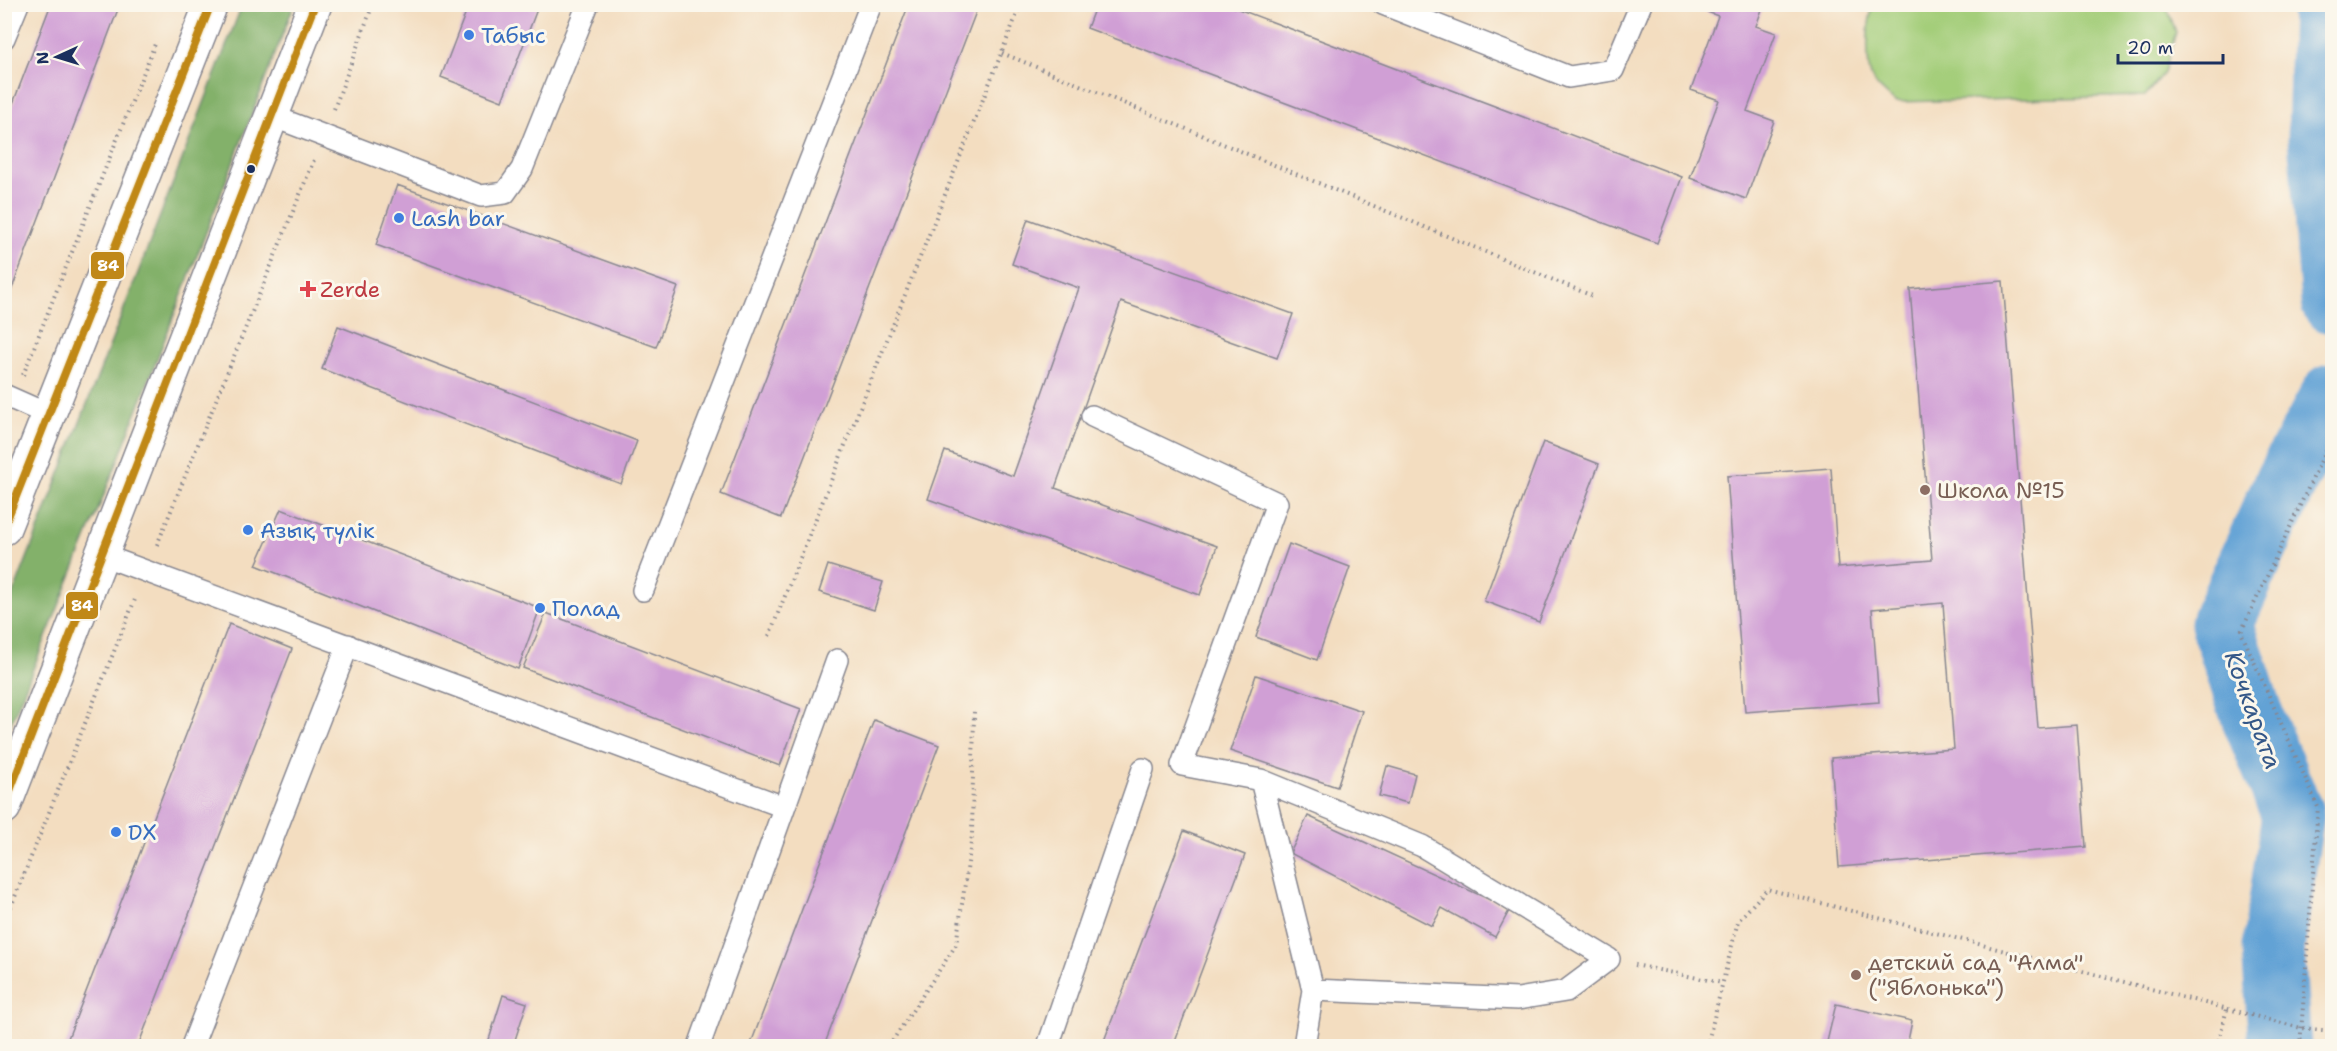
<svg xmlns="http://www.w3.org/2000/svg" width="2337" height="1051" font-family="'Shantell Sans',sans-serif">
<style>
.green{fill:#a4ce7a;stroke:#607e6c;stroke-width:1.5}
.forest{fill:#83b16a;stroke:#4f7064;stroke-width:1.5}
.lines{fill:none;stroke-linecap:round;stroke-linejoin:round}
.river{stroke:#62a2d5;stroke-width:63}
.building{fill:#d09fd5}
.service-casing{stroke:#87868f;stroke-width:24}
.tertiary-casing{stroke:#87868f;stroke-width:36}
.path{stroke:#87868f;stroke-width:4;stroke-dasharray:1.5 4.5;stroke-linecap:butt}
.service{stroke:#fff;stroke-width:21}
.tertiary{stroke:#fff;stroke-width:33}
.bus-1-casing{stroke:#fbf7ec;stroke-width:12}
.bus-1{stroke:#c08818;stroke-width:8}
.shop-dot{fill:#3f7fe0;stroke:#fbf7ec;stroke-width:2}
.bus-dot{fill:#1b2f5e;stroke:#fbf7ec;stroke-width:2}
.health-dot{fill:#e0444e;stroke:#fbf7ec;stroke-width:2}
.education-dot{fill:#8d6e63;stroke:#fbf7ec;stroke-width:2}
.labels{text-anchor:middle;stroke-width:6;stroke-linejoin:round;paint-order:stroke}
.shop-label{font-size:22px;fill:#366cbe;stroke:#fbf7ec;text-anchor:start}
.health-label{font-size:22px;fill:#be3a42;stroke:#fbf7ec;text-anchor:start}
.education-label{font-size:22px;fill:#785e54;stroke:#fbf7ec;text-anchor:start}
.water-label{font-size:24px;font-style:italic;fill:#345788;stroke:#fbf7ec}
.line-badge{stroke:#fbf7ec;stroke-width:2}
.badge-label{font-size:16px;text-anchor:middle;font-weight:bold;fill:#fff}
</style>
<rect width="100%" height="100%" fill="#fbf7ec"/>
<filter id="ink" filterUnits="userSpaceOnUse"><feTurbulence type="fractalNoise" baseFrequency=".0167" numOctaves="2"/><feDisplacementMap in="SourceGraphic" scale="12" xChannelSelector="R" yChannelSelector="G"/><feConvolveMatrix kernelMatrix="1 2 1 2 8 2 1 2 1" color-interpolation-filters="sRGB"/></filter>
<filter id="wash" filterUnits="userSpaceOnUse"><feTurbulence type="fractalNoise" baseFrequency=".008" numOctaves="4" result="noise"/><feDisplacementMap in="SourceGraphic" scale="24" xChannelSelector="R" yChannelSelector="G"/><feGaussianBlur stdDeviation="1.35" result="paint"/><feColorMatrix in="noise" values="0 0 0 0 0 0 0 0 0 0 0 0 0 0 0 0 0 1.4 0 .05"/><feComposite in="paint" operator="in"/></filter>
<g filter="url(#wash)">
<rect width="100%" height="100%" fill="#f3ddc0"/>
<!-- green -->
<path class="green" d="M 1875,4 L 2166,5 L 2176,32 L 2164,73 L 2145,96 L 1895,102 C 1888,96 1880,89 1874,82 C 1865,70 1866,17 1875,4 Z"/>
<!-- forest -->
<path class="forest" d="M 242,5 L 294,5 L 115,468 L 5,738 L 5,615 Z"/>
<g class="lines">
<!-- river -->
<path class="river" d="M 2323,4 L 2319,138 L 2332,302
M 2280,1046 L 2273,948 L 2293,815 L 2252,716 L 2222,623 L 2287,479 L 2332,395"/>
</g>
<g id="blocks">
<!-- building -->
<path class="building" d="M 51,4 L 120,4 L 5,307 L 4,127 Z
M 469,4 L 539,4 L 502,101 L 441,77 Z
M 909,4 L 979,4 L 781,518 L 721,494 Z
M 1096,4 L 1225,4 L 1682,177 L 1657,243 L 1087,28 Z
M 1694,4 L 1764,4 L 1756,26 L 1776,33 L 1747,111 L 1774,121 L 1746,199 L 1690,178 L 1719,100 L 1691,90 L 1718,16 L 1694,7 Z
M 397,185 L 678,287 L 656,347 L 376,245 Z
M 1028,219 L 1293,314 L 1277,358 L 1121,302 L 1055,488 L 1217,546 L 1200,595 L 928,499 L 945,451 L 1013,476 L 1079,288 L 1012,264 Z
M 2003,281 L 2038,728 L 2077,725 L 2086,847 L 1839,867 L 1831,758 L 1954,749 L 1943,603 L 1872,609 L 1879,702 L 1745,712 L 1727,476 L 1831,468 L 1838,568 L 1932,560 L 1910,289 Z
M 338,326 L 637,441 L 621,484 L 322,369 Z
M 1543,442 L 1599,464 L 1539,622 L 1484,601 Z
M 281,509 L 540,608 L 518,669 L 256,565 Z
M 1289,544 L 1350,567 L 1317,660 L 1256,637 Z
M 828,565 L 883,582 L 874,610 L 819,592 Z
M 546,613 L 801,709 L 780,766 L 523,668 Z
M 229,624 L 292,649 L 138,1046 L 65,1046 Z
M 1256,675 L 1362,711 L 1337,787 L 1230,751 Z
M 874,720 L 939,745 L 824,1046 L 750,1046 Z
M 1387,766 L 1415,774 L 1408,803 L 1379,796 Z
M 1308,816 L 1510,909 L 1495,937 L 1442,908 L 1432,926 L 1290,853 Z
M 1184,831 L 1245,855 L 1173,1046 L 1102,1046 Z
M 503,995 L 527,1003 L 513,1046 L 487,1046 Z
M 1836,1004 L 1912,1021 L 1907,1046 L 1826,1046 Z"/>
</g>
</g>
<g filter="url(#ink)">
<use href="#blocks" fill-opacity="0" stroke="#87868f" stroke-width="1.5"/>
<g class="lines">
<!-- service casing -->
<g class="service-casing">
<path id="service" d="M 1383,4 L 1569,77 L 1613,70 L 1641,4
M 4,38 L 18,4
M 272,116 L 481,196 L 505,193 L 522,169 L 588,4
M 4,395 L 49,415
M 1092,416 L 1277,503 L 1182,765 L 1261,780 L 1313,990 L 1304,1046
M 102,555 L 784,807
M 643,590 L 871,4
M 1261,780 L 1422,846 L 1609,959 L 1566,991 L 1518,999 L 1313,990
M 192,1046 L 348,645
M 699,1046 L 837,660
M 1048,1046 L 1143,769"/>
</g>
<!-- tertiary casing -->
<g class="tertiary-casing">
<path id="tertiary" d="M 4,528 L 211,4
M 4,807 L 315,4"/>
</g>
<!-- path -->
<path class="path" d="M 1595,4 L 1608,10
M 1002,53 L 1595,297
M 334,109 L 373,4
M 23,375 L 155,44
M 157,545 L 314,160
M 769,636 L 1021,4
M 4,924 L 136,597
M 1635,965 L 1722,983
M 889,1046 L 956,945 L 972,836 L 974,709
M 1707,1046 L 1738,921 L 1767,889 L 2301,1028 L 2332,1031
M 2217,1046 L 2227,1009
M 2300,1046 L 2318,807 L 2241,632 L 2332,437"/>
<!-- service -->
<use href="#service" class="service"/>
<!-- tertiary -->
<use href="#tertiary" class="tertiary"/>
<!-- bus-1 casing -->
<g class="bus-1-casing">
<path id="bus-1" d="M 4,527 L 211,4
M 4,806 L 315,4"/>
</g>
<!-- bus-1 -->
<use href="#bus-1" class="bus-1"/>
</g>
</g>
<!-- markers -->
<g class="shop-dot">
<circle cx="469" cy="35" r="6"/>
<circle cx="399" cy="218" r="6"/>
<circle cx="248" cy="530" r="6"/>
<circle cx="540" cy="608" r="6"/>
<circle cx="116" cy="832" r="6"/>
</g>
<circle class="bus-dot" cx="251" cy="169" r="5"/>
<path class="health-dot" d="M305 280h6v6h6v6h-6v6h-6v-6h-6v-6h6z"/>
<g class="education-dot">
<circle cx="1925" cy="490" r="6"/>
<circle cx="1856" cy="975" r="6"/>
</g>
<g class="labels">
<!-- shop labels -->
<g class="shop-label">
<text x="481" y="43">Табыс</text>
<text x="411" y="226">Lash bar</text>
<text x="260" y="538">Азық түлік</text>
<text x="552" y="616">Полад</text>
<text x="128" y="840">DX</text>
</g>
<!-- health labels -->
<g class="health-label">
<text x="320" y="297">Zerde</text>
</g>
<!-- education labels -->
<g class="education-label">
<text x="1937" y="498">Школа №15</text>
<text x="1868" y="970">детский сад "Алма"<tspan x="1868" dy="25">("Яблонька")</tspan></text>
</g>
<!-- water labels -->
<g class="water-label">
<text transform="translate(2253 710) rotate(70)" y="8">Кочкарата</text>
</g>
</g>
<g class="line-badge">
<rect x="90" y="251" width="35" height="29" rx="6" fill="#c08818"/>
<rect x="65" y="591" width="34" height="29" rx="6" fill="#c08818"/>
</g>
<g class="badge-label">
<text x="108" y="271">84</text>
<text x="82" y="611">84</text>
</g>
<!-- margin -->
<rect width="2337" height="1051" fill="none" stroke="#fbf7ec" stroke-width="24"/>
<!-- north arrow -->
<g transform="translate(57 57) rotate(266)" stroke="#fbf7ec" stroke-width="4.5" paint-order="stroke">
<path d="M0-4.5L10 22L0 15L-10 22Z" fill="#1b2f5e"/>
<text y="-9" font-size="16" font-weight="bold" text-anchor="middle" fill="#1b2f5e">N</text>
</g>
<!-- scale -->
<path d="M2118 54v9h105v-9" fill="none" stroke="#1b2f5e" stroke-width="3"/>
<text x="2127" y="54" font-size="18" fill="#1b2f5e" stroke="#fbf7ec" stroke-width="4.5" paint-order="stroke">20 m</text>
</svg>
